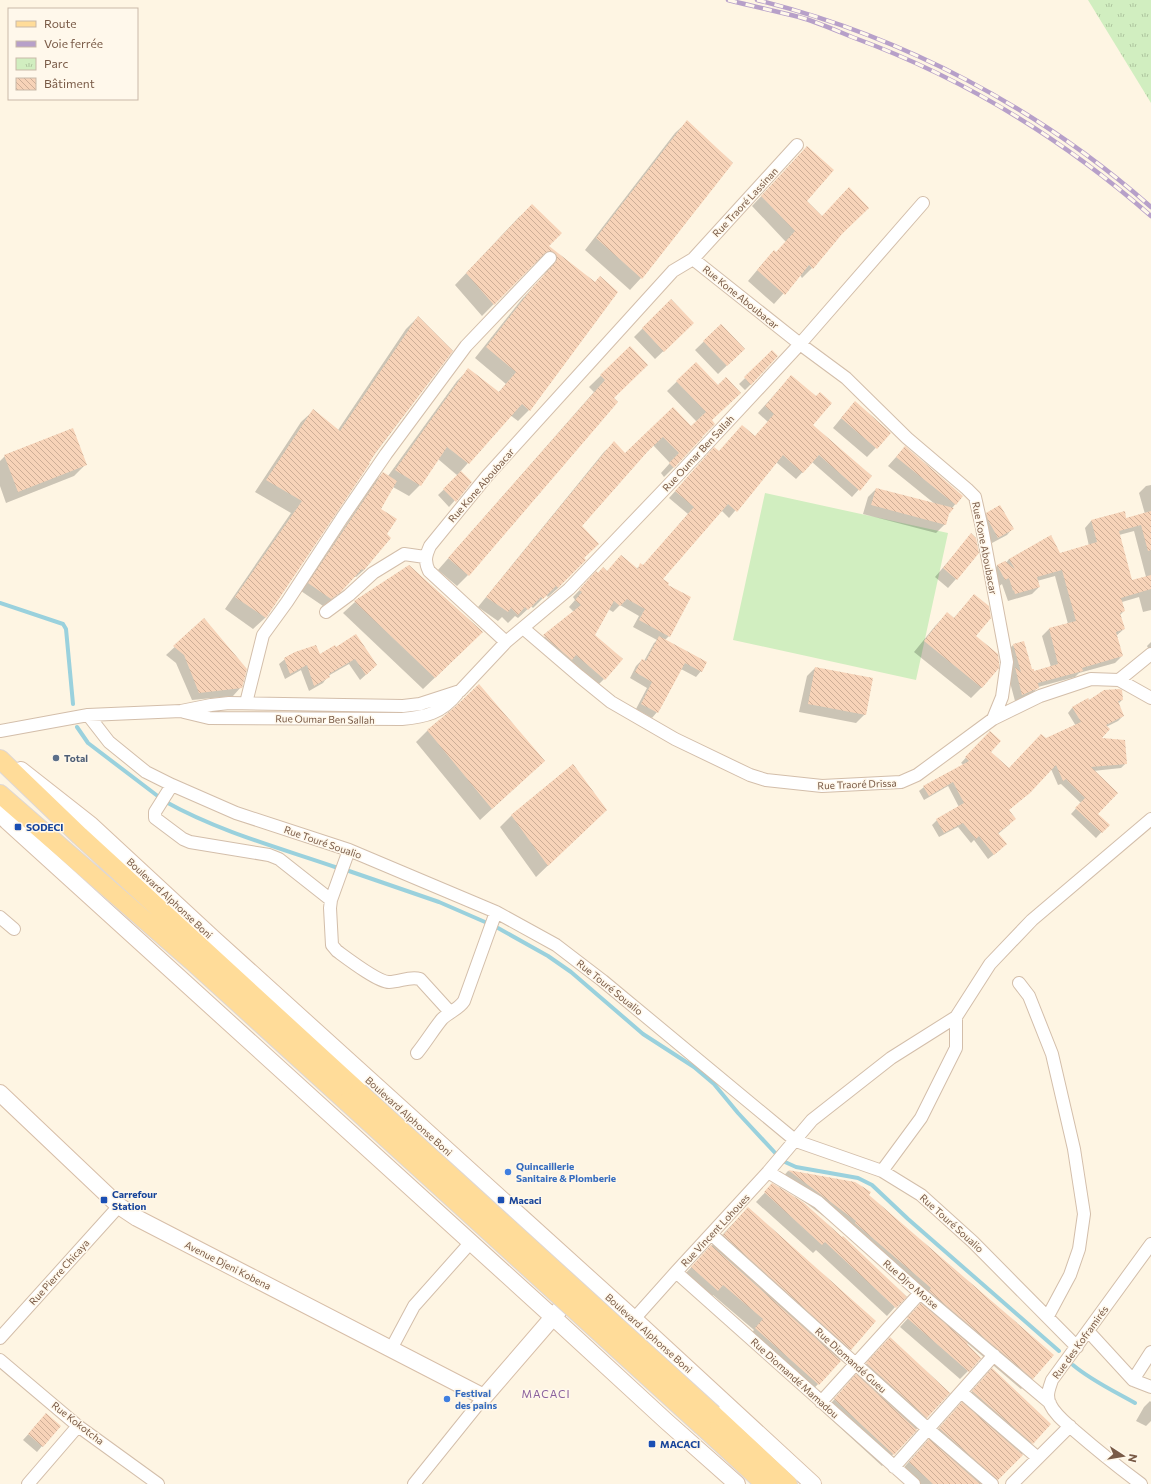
<svg xmlns="http://www.w3.org/2000/svg" width="1151" height="1484" font-family="Commissioner,sans-serif">
<style>
.park{fill:url(#park-tufts)}
.pitch{fill:#d1eec0}
.shadow{fill:#0003;fill-rule:evenodd}
.lines{fill:none;stroke-linecap:round;stroke-linejoin:round}
.stream{stroke:#9ad1dd;stroke-width:4}
.building{fill:url(#building-back-hatch)}
.street-casing{stroke:#d3beaa;stroke-width:14}
.secondary-casing{stroke:#d7bea8;stroke-width:18}
.primary-casing{stroke:#dfd7d3;stroke-width:20}
.street{stroke:#fff;stroke-width:12}
.secondary{stroke:#fff;stroke-width:16}
.primary{stroke:#ffdc99;stroke-width:18}
.rail-casing{stroke:#b7a0c9;stroke-width:4.5}
.rail{stroke:#fff8eb;stroke-width:3;stroke-dasharray:9;stroke-linecap:butt}
.primary-bridge-casing{stroke:#dfd7d3;stroke-width:20;stroke-linecap:butt}
.primary-bridge{stroke:#ffdc99;stroke-width:18}
.service-dot{fill:#5c6f8a;stroke:#fff8eb;stroke-width:1.5}
.transit-dot{fill:#1a4fb4;stroke:#fff8eb;stroke-width:1.5}
.shop-dot{fill:#3f7fe0;stroke:#fff8eb;stroke-width:1.5}
.labels{text-anchor:middle;stroke-width:3;stroke-linejoin:round;paint-order:stroke}
.street-label{font-size:10px;fill:#795a46;stroke:#fff8eb}
.service-label{font-size:10px;font-weight:bold;fill:#4e5e75;stroke:#fff8eb;text-anchor:start}
.transit-label{font-size:10px;font-weight:bold;fill:#164399;stroke:#fff8eb;text-anchor:start}
.shop-label{font-size:10px;font-weight:bold;fill:#366cbe;stroke:#fff8eb;text-anchor:start}
.neighbourhood-label{font-size:11px;letter-spacing:1px;fill:#8b619d;stroke:#fff8eb}
</style>
<defs>
<pattern id="park-tufts" width="24" height="20" patternUnits="userSpaceOnUse"><rect width="24" height="20" fill="#d1eec0"/><path d="M3 7l-1-3M5 7V3M7 7l1-3M15 17l-1-3M17 17v-4M19 17l1-3" fill="none" stroke="#aec49e"/></pattern>
<pattern id="building-back-hatch" width="6" height="6" patternUnits="userSpaceOnUse"><rect width="6" height="6" fill="#f7d3b8"/><path d="M-1 5l2 2M0 0l6 6M5-1l2 2" fill="none" stroke="#cdae97"/></pattern>
</defs>
<rect width="100%" height="100%" fill="#fef5e3"/>
<!-- park -->
<path class="park" d="M 1088,0 L 1151,0 L 1151,103 Z"/>
<!-- pitch -->
<path class="pitch" d="M 765,493 L 948,533 L 916,680 L 733,640 Z"/>
<!-- shadow -->
<path class="shadow" d="M 687,122 L 641,278 L 630,290 L 585,250 L 675,133 Z
M 807,147 L 805,201 L 840,235 L 812,268 L 802,278 L 800,275 L 774,304 L 748,281 L 764,262 L 776,253 L 786,242 L 752,206 Z
M 520,216 L 548,246 L 595,283 L 617,292 L 529,410 L 518,421 L 510,415 L 460,472 L 471,482 L 449,507 L 438,495 L 458,476 L 438,459 L 420,485 L 409,496 L 393,487 L 379,509 L 385,535 L 390,538 L 364,570 L 356,577 L 354,576 L 331,600 L 323,606 L 301,591 L 376,480 L 383,473 L 388,476 L 457,381 L 468,370 L 498,393 L 506,384 L 475,358 L 522,299 L 544,276 L 546,271 L 546,267 L 540,261 L 533,264 L 482,316 L 455,285 Z
M 671,300 L 693,323 L 655,359 L 634,337 Z
M 418,317 L 452,351 L 368,463 L 369,464 L 265,618 L 253,629 L 225,609 L 291,513 L 255,492 L 301,422 L 313,411 L 338,430 L 406,329 Z
M 721,325 L 744,349 L 718,374 L 695,350 Z
M 630,347 L 613,398 L 468,575 L 457,586 L 438,570 L 594,392 L 589,387 Z
M 772,352 L 751,384 L 745,390 L 739,384 Z
M 696,363 L 710,421 L 674,467 L 664,477 L 661,473 L 670,463 L 653,445 L 581,526 L 583,558 L 558,588 L 548,597 L 546,595 L 533,608 L 531,606 L 518,618 L 515,616 L 508,623 L 502,617 L 498,621 L 478,607 L 604,452 L 614,443 L 625,455 L 673,409 L 691,428 L 697,422 L 667,391 Z
M 785,383 L 811,425 L 871,476 L 852,497 L 812,462 L 796,479 L 776,462 L 729,518 L 721,510 L 661,580 L 669,636 L 665,640 L 701,671 L 696,677 L 681,669 L 657,712 L 652,718 L 636,709 L 647,688 L 630,678 L 636,666 L 642,660 L 644,661 L 654,643 L 657,640 L 633,627 L 639,616 L 620,605 L 613,612 L 608,609 L 593,635 L 604,679 L 597,686 L 537,643 L 574,612 L 569,607 L 575,600 L 573,597 L 596,573 L 598,574 L 636,569 L 641,565 L 643,566 L 688,514 L 669,498 L 708,455 L 719,452 L 742,426 L 755,437 L 768,422 L 758,413 Z
M 847,411 L 890,433 L 867,457 L 833,428 Z
M 905,447 L 962,496 L 948,513 L 945,524 L 936,533 L 863,514 L 868,497 L 876,489 L 935,504 L 888,466 Z
M 5,456 L 86,464 L 74,476 L 6,503 L 0,486 L 0,461 Z
M 1151,485 L 1151,610 L 1143,612 L 1139,597 L 1122,602 L 1124,611 L 1120,615 L 1124,629 L 1116,636 L 1122,656 L 1115,663 L 1079,673 L 1075,677 L 1038,687 L 1031,695 L 1015,701 L 1008,675 L 1012,671 L 1007,651 L 1013,645 L 1031,671 L 1034,672 L 1051,667 L 1042,636 L 1049,629 L 1068,624 L 1055,576 L 1037,581 L 1039,587 L 1032,594 L 1008,601 L 1002,584 L 998,587 L 991,573 L 997,566 L 1004,562 L 1006,563 L 1009,559 L 1060,554 L 1089,546 L 1085,528 L 1091,521 L 1126,519 L 1145,514 L 1139,493 L 1146,486 ZM 1134,531 L 1146,577 L 1131,581 L 1119,535 Z
M 987,514 L 1012,529 L 1007,535 L 992,543 L 983,526 L 981,520 Z
M 971,535 L 956,579 L 948,588 L 935,577 Z
M 974,595 L 975,636 L 982,687 L 971,698 L 914,652 L 936,625 L 947,614 L 953,619 Z
M 355,602 L 470,644 L 423,689 L 343,613 Z
M 204,620 L 241,687 L 233,696 L 192,700 L 176,663 L 166,655 Z
M 356,635 L 370,671 L 360,680 L 349,664 L 328,676 L 323,683 L 309,691 L 301,670 L 285,679 L 279,664 L 285,659 L 320,655 L 336,649 Z
M 1151,642 L 1151,651 L 1149,650 L 1147,646 Z
M 815,668 L 865,714 L 856,723 L 799,712 L 807,676 Z
M 1087,699 L 1089,701 L 1122,700 L 1118,704 L 1123,716 L 1118,721 L 1106,727 L 1100,738 L 1126,763 L 1121,768 L 1093,771 L 1097,814 L 1108,825 L 1096,838 L 1071,814 L 1081,803 L 1061,784 L 1058,785 L 1051,769 L 1008,810 L 1010,824 L 998,834 L 1001,849 L 988,859 L 974,840 L 971,843 L 958,827 L 939,837 L 932,825 L 937,820 L 959,807 L 948,786 L 924,800 L 919,791 L 924,787 L 964,765 L 961,763 L 985,737 L 990,752 L 1009,770 L 1046,740 L 1076,726 L 1068,713 L 1072,708 Z
M 457,707 L 532,772 L 480,820 L 416,742 L 428,730 Z
M 512,815 L 594,821 L 536,877 L 500,827 Z
M 788,1171 L 855,1183 L 1033,1378 L 1021,1389 L 966,1342 L 968,1371 L 960,1379 L 900,1327 L 921,1304 L 918,1302 L 921,1300 L 845,1234 L 846,1233 L 778,1182 Z
M 772,1185 L 895,1307 L 887,1316 L 816,1250 L 813,1253 L 756,1202 Z
M 748,1208 L 850,1349 L 808,1395 L 746,1339 L 754,1330 L 713,1295 L 707,1300 L 681,1278 Z
M 879,1350 L 927,1418 L 882,1466 L 823,1412 Z
M 981,1381 L 1032,1443 L 993,1484 L 909,1484 L 898,1474 Z
M 1150,1401 L 1151,1402 L 1151,1421 L 1146,1426 L 1136,1421 L 1144,1407 Z
M 41,1420 L 42,1446 L 37,1452 L 23,1440 Z"/>
<g class="lines">
<!-- stream -->
<path class="stream" d="M 0,603 L 63,624 L 66,629 L 73,704
M 77,727 L 88,743 L 159,797
M 166,802 C 220,832 280,848 338,868
M 349,871 L 439,902 L 485,922
M 498,928 L 548,956 L 571,972 L 643,1034 L 694,1067 L 714,1084 L 738,1113 L 778,1156
M 785,1162 L 796,1167 L 858,1178 L 872,1185 L 908,1219 L 1059,1351
M 1073,1365 C 1092,1381 1114,1391 1135,1403"/>
</g>
<!-- building -->
<path class="building" d="M 687,120 L 733,163 L 642,279 L 596,238 Z
M 807,146 L 834,170 L 807,201 L 822,216 L 849,187 L 869,208 L 842,234 L 813,269 L 809,265 L 785,295 L 757,270 L 774,250 L 776,252 L 795,231 L 761,196 Z
M 532,204 L 562,233 L 549,246 L 595,282 L 600,276 L 618,292 L 530,411 L 522,404 L 469,464 L 447,447 L 421,486 L 395,470 L 468,368 L 499,392 L 516,372 L 486,347 L 533,287 L 555,263 L 557,259 L 557,256 L 551,251 L 545,253 L 494,305 L 466,273 Z
M 671,299 L 694,323 L 664,352 L 642,328 Z
M 418,316 L 453,351 L 376,452 L 369,463 L 370,463 L 266,618 L 235,597 L 302,501 L 266,480 L 313,409 L 340,431 Z
M 721,324 L 745,349 L 727,366 L 703,341 Z
M 630,346 L 648,365 L 614,398 L 618,402 L 469,576 L 448,558 L 605,380 L 600,375 Z
M 772,350 L 778,356 L 751,385 L 744,377 Z
M 696,362 L 718,385 L 726,377 L 741,393 L 712,420 L 715,424 L 702,437 L 703,437 L 674,468 L 669,463 L 679,453 L 663,437 L 648,451 L 582,526 L 599,544 L 584,558 L 586,560 L 558,588 L 556,586 L 543,599 L 541,597 L 528,610 L 525,607 L 518,615 L 511,608 L 508,612 L 486,597 L 614,441 L 625,453 L 673,407 L 691,426 L 706,412 L 676,381 Z
M 791,375 L 816,396 L 820,392 L 832,403 L 813,425 L 872,476 L 860,491 L 819,455 L 803,473 L 783,455 L 737,512 L 728,504 L 663,579 L 669,583 L 668,585 L 691,597 L 670,637 L 639,620 L 645,609 L 627,599 L 620,606 L 614,601 L 595,635 L 623,659 L 605,680 L 576,655 L 572,660 L 543,635 L 581,605 L 575,600 L 582,592 L 579,590 L 596,571 L 598,573 L 603,567 L 607,571 L 621,555 L 638,569 L 640,563 L 643,565 L 694,507 L 675,491 L 714,447 L 719,451 L 742,425 L 755,436 L 774,414 L 765,406 Z
M 855,401 L 891,433 L 877,449 L 841,418 Z
M 73,428 L 87,465 L 18,492 L 4,455 Z
M 905,446 L 963,496 L 956,505 L 896,457 Z
M 461,471 L 472,482 L 456,502 L 443,489 Z
M 383,472 L 397,481 L 381,509 L 397,519 L 387,534 L 391,538 L 364,570 L 362,569 L 340,593 L 331,599 L 308,583 Z
M 876,488 L 954,508 L 949,514 L 946,525 L 871,505 Z
M 1000,505 L 1014,529 L 998,538 L 988,520 L 986,513 Z
M 1125,511 L 1126,518 L 1151,511 L 1151,550 L 1148,551 L 1141,525 L 1119,531 L 1132,580 L 1151,575 L 1151,589 L 1121,598 L 1125,611 L 1120,613 L 1125,629 L 1116,632 L 1123,656 L 1082,668 L 1083,671 L 1038,683 L 1039,688 L 1022,695 L 1015,667 L 1021,672 L 1013,644 L 1024,641 L 1032,669 L 1034,669 L 1034,671 L 1058,664 L 1049,628 L 1076,621 L 1062,570 L 1037,577 L 1040,587 L 1015,594 L 1014,590 L 1013,591 L 1009,578 L 1005,580 L 997,565 L 1005,561 L 1015,569 L 1009,559 L 1051,535 L 1060,553 L 1097,542 L 1091,520 Z
M 971,533 L 976,538 L 979,553 L 957,580 L 943,568 Z
M 409,565 L 483,632 L 435,678 L 354,601 Z
M 974,594 L 989,606 L 991,618 L 976,636 L 998,654 L 999,662 L 999,668 L 982,688 L 924,641 L 947,612 L 954,618 Z
M 204,618 L 247,669 L 242,688 L 199,693 L 184,655 L 173,646 Z
M 356,634 L 377,665 L 366,675 L 355,659 L 329,674 L 330,677 L 314,686 L 307,665 L 290,674 L 284,658 L 295,652 L 316,645 L 320,654 L 335,645 L 336,647 Z
M 659,636 L 707,662 L 702,672 L 685,663 L 658,713 L 641,704 L 652,682 L 635,672 L 642,659 L 646,661 Z
M 815,667 L 873,678 L 866,715 L 808,704 Z
M 479,684 L 545,761 L 492,809 L 427,730 L 456,706 Z
M 1119,689 L 1122,690 L 1123,700 L 1118,701 L 1124,716 L 1106,725 L 1110,729 L 1102,738 L 1125,740 L 1127,764 L 1091,767 L 1118,793 L 1098,814 L 1110,825 L 1102,833 L 1075,808 L 1085,798 L 1066,779 L 1063,781 L 1056,765 L 1030,793 L 1009,810 L 1016,819 L 998,833 L 1007,844 L 994,855 L 979,836 L 976,839 L 963,823 L 944,833 L 936,819 L 964,803 L 953,782 L 929,796 L 923,786 L 969,761 L 965,757 L 990,731 L 1001,741 L 991,752 L 1009,768 L 1041,734 L 1046,738 L 1081,722 L 1072,707 L 1088,698 L 1089,700 L 1104,690 Z
M 573,764 L 607,810 L 548,866 L 511,815 Z
M 788,1170 L 855,1182 L 871,1192 L 869,1195 L 1054,1355 L 1033,1379 L 929,1291 L 931,1288 L 855,1223 L 856,1221 Z
M 772,1183 L 803,1202 L 842,1237 L 843,1236 L 907,1297 L 896,1308 L 825,1242 L 822,1245 L 764,1192 Z
M 748,1207 L 876,1321 L 851,1350 L 723,1235 Z
M 711,1245 L 841,1361 L 819,1385 L 755,1328 L 763,1319 L 723,1285 L 718,1291 L 691,1267 Z
M 921,1303 L 968,1343 L 967,1344 L 981,1358 L 969,1372 L 907,1318 Z
M 890,1337 L 950,1393 L 927,1418 L 866,1363 Z
M 992,1368 L 1051,1424 L 1033,1444 L 972,1391 Z
M 856,1374 L 917,1430 L 894,1455 L 834,1399 Z
M 962,1402 L 1023,1455 L 998,1480 L 939,1428 Z
M 46,1413 L 61,1426 L 43,1447 L 28,1434 Z
M 929,1439 L 980,1484 L 933,1484 L 909,1462 Z"/>
<g class="lines">
<!-- street casing -->
<g class="street-casing">
<path id="street" d="M 693,259 L 797,145
M 326,612 L 349,595 L 373,573 L 404,554 L 425,557
M 523,628 L 579,676 L 611,702 L 675,739 L 750,775 L 766,780 L 822,786 L 901,782 L 917,775 L 993,719 L 1040,696 L 1091,679 L 1119,680 L 1151,654
M 506,642 L 429,571 C 424,561 426,555 430,546 L 487,476 L 673,271 L 693,259 L 800,344 L 846,378 L 907,438 L 967,489 L 975,497 L 982,528 L 1007,662 L 1002,697 L 993,719
M 1119,680 L 1151,698
M 246,703 L 263,635 L 287,602 L 342,518 L 386,454 L 466,346 L 550,258
M 184,712 L 209,718 L 402,719 C 425,717 442,713 457,694
M 88,715 L 109,742 L 146,772 L 172,785 L 236,813 L 349,850 L 496,912 L 556,945 L 603,981 L 796,1141 L 882,1171 L 921,1195 L 973,1242 L 1077,1347
M 0,731 L 88,715 L 181,711 L 211,705 L 229,703 L 403,706 L 420,704 L 460,691 L 506,642 L 569,589 L 680,473 L 800,344 L 923,203
M 172,785 L 155,812 L 155,818 L 183,839 L 190,842 L 269,855 L 279,859 L 331,900
M 349,850 L 331,900 L 330,908 L 332,945 L 337,951 C 348,959 378,982 389,982 C 400,982 409,976 420,979 L 450,1012
M 0,917 L 14,929
M 1019,983 L 1029,996 L 1052,1054 L 1074,1149 L 1084,1214 L 1079,1249 L 1070,1275 L 1048,1316
M 417,1053 C 426,1042 433,1030 442,1019 C 449,1012 459,1009 464,1001 L 496,912
M 882,1171 L 921,1118 L 956,1048 L 956,1017 L 990,964 L 1032,920 L 1151,819
M 768,1172 L 818,1202 L 920,1293 L 1050,1403
M 711,1234 L 928,1429 L 992,1484
M 676,1272 L 914,1484
M 634,1319 L 676,1272 L 768,1172 L 812,1120 L 891,1058 L 956,1017
M 1088,1331 L 1133,1380 L 1151,1387
M 0,1338 L 119,1206
M 391,1349 L 414,1306 L 471,1242
M 0,1360 L 78,1426 L 158,1484
M 1133,1380 L 1151,1352
M 961,1392 L 1038,1458
M 821,1402 L 920,1293
M 894,1467 L 994,1355
M 28,1484 L 78,1426
M 414,1484 L 484,1397
M 1012,1484 L 1070,1426
M 1141,1484 C 1118,1467 1097,1450 1075,1431 C 1066,1423 1055,1415 1050,1404 C 1046,1395 1049,1389 1052,1380 L 1151,1244"/>
</g>
<!-- secondary casing -->
<g class="secondary-casing">
<path id="secondary" d="M 21,770 L 91,825 L 213,938 L 634,1319 L 813,1484
M 0,813 L 7,821 L 553,1317 L 666,1421 L 737,1484
M 0,1093 L 119,1206 L 137,1218 L 484,1397 L 560,1309"/>
</g>
<!-- primary casing -->
<g class="primary-casing">
<path id="primary" d="M 0,759 L 80,836 L 359,1092
M 0,794 L 193,962 L 347,1102
M 713,1414 L 788,1484
M 702,1426 L 765,1484"/>
</g>
<!-- street -->
<use href="#street" class="street"/>
<!-- secondary -->
<use href="#secondary" class="secondary"/>
<!-- primary -->
<use href="#primary" class="primary"/>
<!-- rail casing -->
<g class="rail-casing">
<path id="rail" d="M 728,0 C 752,6 775,11 799,17 C 817,22 835,30 852,37 C 964,78 1062,138 1151,216
M 757,0 C 902,36 1039,108 1151,207"/>
</g>
<!-- rail -->
<use href="#rail" class="rail"/>
<!-- primary-bridge casing -->
<g class="primary-bridge-casing">
<path id="primary-bridge" d="M 359,1092 L 713,1414
M 347,1102 L 702,1426"/>
</g>
<!-- primary-bridge -->
<use href="#primary-bridge" class="primary-bridge"/>
</g>
<!-- markers -->
<circle class="service-dot" cx="56" cy="758" r="4"/>
<g class="transit-dot">
<rect x="14" y="823" width="8" height="8" rx="2"/>
<rect x="100" y="1196" width="8" height="8" rx="2"/>
<rect x="497" y="1196" width="8" height="8" rx="2"/>
<rect x="648" y="1440" width="8" height="8" rx="2"/>
</g>
<g class="shop-dot">
<circle cx="508" cy="1172" r="4"/>
<circle cx="447" cy="1399" r="4"/>
</g>
<g class="labels">
<!-- street labels -->
<g class="street-label">
<text transform="translate(745 202) rotate(-47)" y="4">Rue Traoré Lassinan</text>
<text transform="translate(741 297) rotate(39)" y="4">Rue Kone Aboubacar</text>
<text transform="translate(698 453) rotate(-47)" y="4">Rue Oumar Ben Sallah</text>
<text transform="translate(481 485) rotate(-49)" y="4">Rue Kone Aboubacar</text>
<text transform="translate(985 548) rotate(79)" y="4">Rue Kone Aboubacar</text>
<text transform="translate(325 719) rotate(1)" y="4">Rue Oumar Ben Sallah</text>
<text transform="translate(857 784) rotate(-2)" y="4">Rue Traoré Drissa</text>
<text transform="translate(323 842) rotate(19)" y="4">Rue Touré Soualio</text>
<text transform="translate(170 898) rotate(43)" y="4">Boulevard Alphonse Boni</text>
<text transform="translate(610 987) rotate(39)" y="4">Rue Touré Soualio</text>
<text transform="translate(409 1116) rotate(42)" y="4">Boulevard Alphonse Boni</text>
<text transform="translate(952 1223) rotate(42)" y="4">Rue Touré Soualio</text>
<text transform="translate(715 1230) rotate(-47)" y="4">Rue Vincent Lohoues</text>
<text transform="translate(228 1265) rotate(27)" y="4">Avenue Djeni Kobena</text>
<text transform="translate(59 1272) rotate(-48)" y="4">Rue Pierre Chicaya</text>
<text transform="translate(911 1284) rotate(41)" y="4">Rue Djro Moise</text>
<text transform="translate(649 1333) rotate(42)" y="4">Boulevard Alphonse Boni</text>
<text transform="translate(1080 1342) rotate(-54)" y="4">Rue des Koframirés</text>
<text transform="translate(851 1360) rotate(42)" y="4">Rue Diomandé Gueu</text>
<text transform="translate(795 1378) rotate(42)" y="4">Rue Diomandé Mamadou</text>
<text transform="translate(78 1423) rotate(38)" y="4">Rue Kokotcha</text>
</g>
<!-- service labels -->
<g class="service-label">
<text x="64" y="762">Total</text>
</g>
<!-- transit labels -->
<g class="transit-label">
<text x="26" y="831">SODECI</text>
<text x="112" y="1198">Carrefour<tspan x="112" dy="12">Station</tspan></text>
<text x="509" y="1204">Macaci</text>
<text x="660" y="1448">MACACI</text>
</g>
<!-- shop labels -->
<g class="shop-label">
<text x="516" y="1170">Quincaillerie<tspan x="516" dy="12">Sanitaire &amp; Plomberie</tspan></text>
<text x="455" y="1397">Festival<tspan x="455" dy="12">des pains</tspan></text>
</g>
<!-- neighbourhood labels -->
<g class="neighbourhood-label">
<text x="546" y="1398">MACACI</text>
</g>
</g>
<!-- legend -->
<rect x="8" y="8" width="130" height="92" fill="#fff8eb" stroke="#c9b9a9"/>
<rect x="16" y="21" width="20" height="6" fill="#ffdc99" stroke="#c9b9a9"/>
<text x="44" y="28" font-size="12" fill="#795a46">Route</text>
<rect x="16" y="41" width="20" height="6" fill="#b7a0c9" stroke="#c9b9a9"/>
<text x="44" y="48" font-size="12" fill="#795a46">Voie ferrée</text>
<rect x="16" y="58" width="20" height="12" fill="url(#park-tufts)" stroke="#c9b9a9"/>
<text x="44" y="68" font-size="12" fill="#795a46">Parc</text>
<rect x="16" y="78" width="20" height="12" fill="url(#building-back-hatch)" stroke="#c9b9a9"/>
<text x="44" y="88" font-size="12" fill="#795a46">Bâtiment</text>
<!-- north arrow -->
<g transform="translate(1123 1456) rotate(102)" stroke="#fff8eb" stroke-width="3" paint-order="stroke">
<path d="M0-3L7 15L0 10L-7 15Z" fill="#795a46"/>
<text y="-6" font-size="11" font-weight="bold" text-anchor="middle" fill="#795a46">N</text>
</g>
</svg>
